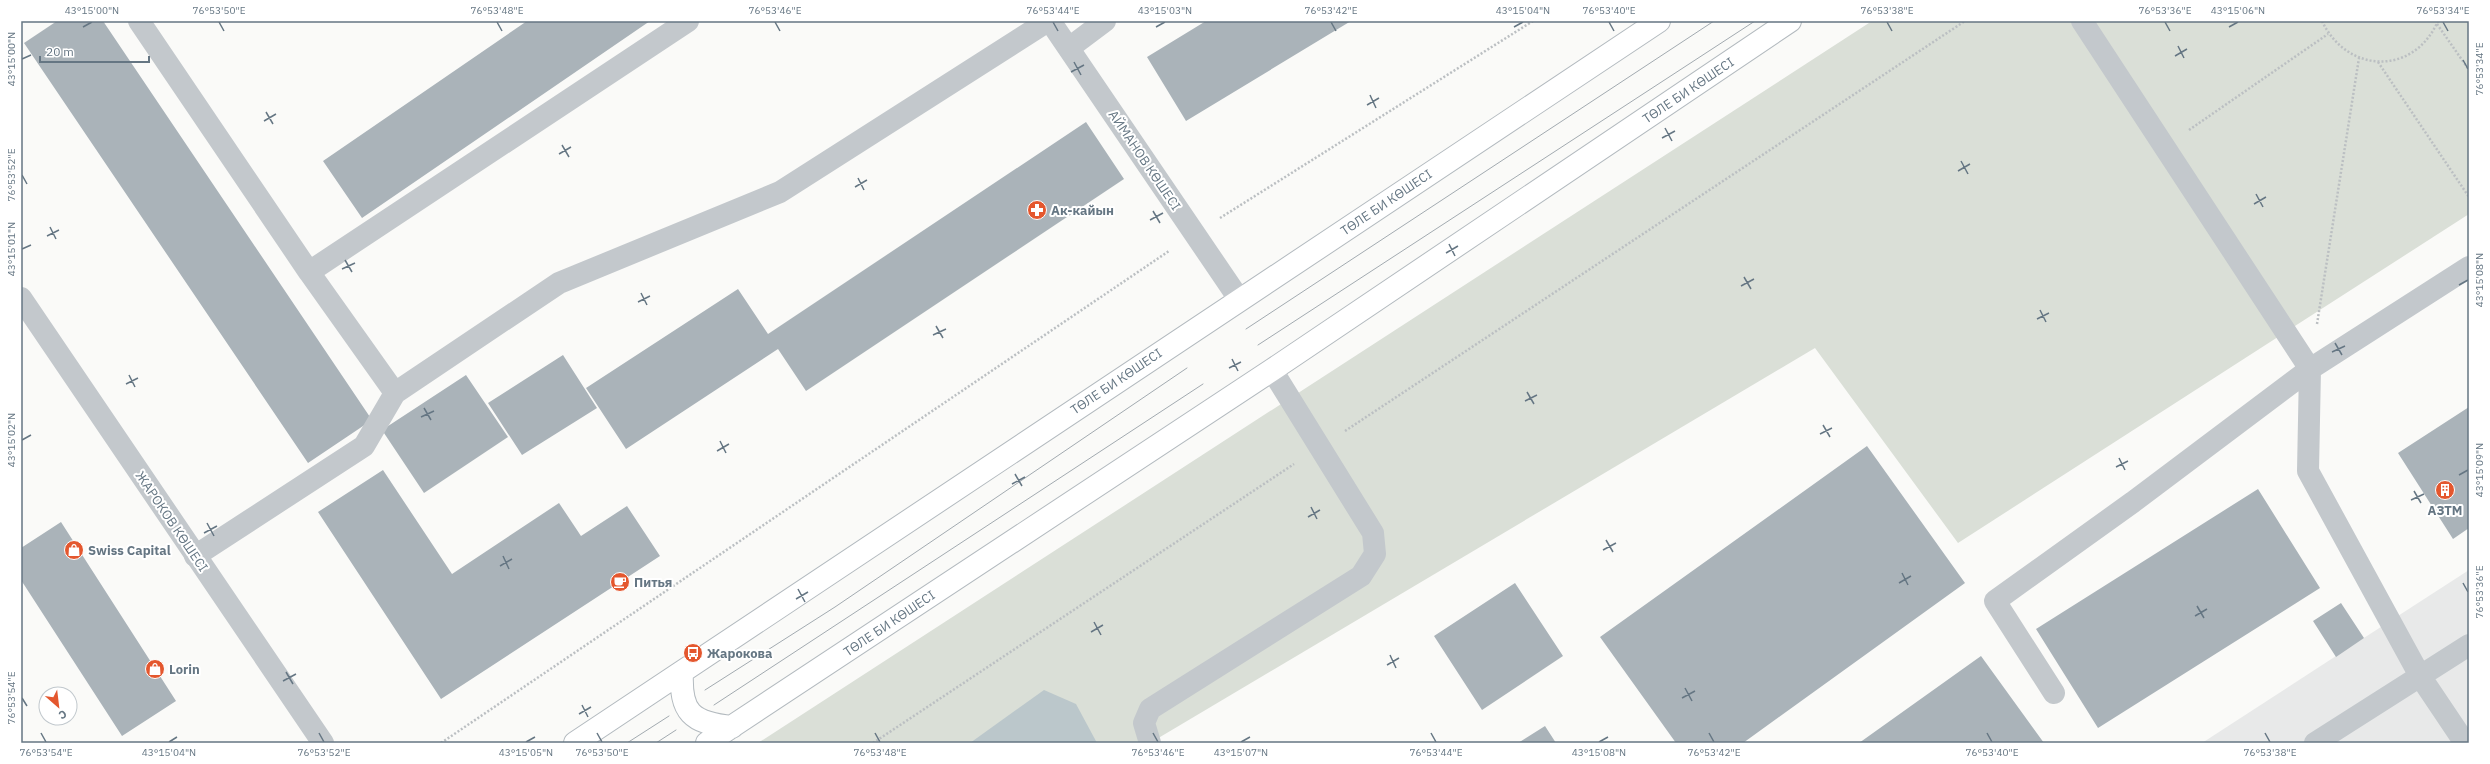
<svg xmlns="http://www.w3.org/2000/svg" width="2490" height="764" font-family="'IBM Plex Sans',sans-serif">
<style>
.built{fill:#e8e9e9}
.green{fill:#dadfd7}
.water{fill:#bbc7cb}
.building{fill:#aab3b9}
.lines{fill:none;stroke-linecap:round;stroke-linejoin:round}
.secondary-casing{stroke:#b3babf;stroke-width:24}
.path{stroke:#bbbfc2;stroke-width:2.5;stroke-dasharray:2 2;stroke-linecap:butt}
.service{stroke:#c3c8cc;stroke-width:22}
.minor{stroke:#c3c8cc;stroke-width:22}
.tertiary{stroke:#c3c8cc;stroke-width:22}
.secondary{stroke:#fff;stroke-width:22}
.tram{stroke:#a2aab0;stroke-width:1}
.ticks{fill:none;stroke:#657683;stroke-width:1.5}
.labels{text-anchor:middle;stroke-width:4;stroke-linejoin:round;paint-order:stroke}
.street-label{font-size:13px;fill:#657683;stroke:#fff}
.poi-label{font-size:13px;font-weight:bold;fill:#657683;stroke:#fff;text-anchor:start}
.neatline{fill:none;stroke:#657683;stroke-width:1.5}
.ticks-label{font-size:10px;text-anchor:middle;fill:#657683}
</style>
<rect width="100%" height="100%" fill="#fafaf8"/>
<!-- built -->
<path class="built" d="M 2469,570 L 2469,743 L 2202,743 L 2336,656 Z"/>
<!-- green -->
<path class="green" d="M 1872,21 L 2469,21 L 2469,214 L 1958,543 L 1815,348 L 1150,743 L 758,743 Z"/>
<!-- water -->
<path class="water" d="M 1044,690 L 1076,704 L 1097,743 L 970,743 Z"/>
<!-- building -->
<path class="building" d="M 57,21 L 103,21 L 372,420 L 308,463 L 24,43 Z
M 527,21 L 650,21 L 362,218 L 323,161 Z
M 1206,21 L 1351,21 L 1186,121 L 1147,57 Z
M 1086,122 L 1124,179 L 806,391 L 778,349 L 626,449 L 586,388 L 738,289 L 768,334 Z
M 563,355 L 597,408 L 522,455 L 488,403 Z
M 466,375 L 508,437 L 424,493 L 382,430 Z
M 2469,407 L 2469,528 L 2453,539 L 2398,453 Z
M 1867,446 L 1965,583 L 1743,743 L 1676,743 L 1600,637 Z
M 383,470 L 452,574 L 559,503 L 581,536 L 627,506 L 660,556 L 441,699 L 318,512 Z
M 2258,489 L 2320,588 L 2098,728 L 2036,629 Z
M 61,522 L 176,701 L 122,736 L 21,580 L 21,548 Z
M 1515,583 L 1563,656 L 1482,710 L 1434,636 Z
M 2341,603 L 2364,638 L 2336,657 L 2313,621 Z
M 1981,656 L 2044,743 L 1859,743 Z
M 1545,726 L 1556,743 L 1518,743 Z"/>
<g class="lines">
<!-- secondary casing -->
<g class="secondary-casing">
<path id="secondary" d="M 682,672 C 680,712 691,723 732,727
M 575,743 L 1659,21
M 707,743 L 1272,370 L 1790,21"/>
</g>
<!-- path -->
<path class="path" d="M 2322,21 C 2347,74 2414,76 2438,21
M 2437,24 L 2469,70
M 2378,62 L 2469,197
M 2189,130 L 2328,34
M 1220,218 L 1533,21
M 2317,324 L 2359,58
M 1345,431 L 1965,21
M 441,743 L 1169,251
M 873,743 L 1294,464"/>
<!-- service -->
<path class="service" d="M 139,21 L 309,272 L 688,21
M 2082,21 L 2310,369 L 2469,267
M 1069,48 L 1105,21
M 309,272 L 395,393
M 2310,369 L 2308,471 L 2420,676 L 2465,743
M 195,556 L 364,446 L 395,393 L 559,283 L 780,192 L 1048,21
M 2054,693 L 1995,601 L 2133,502 L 2310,369
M 1150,743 L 1144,723 L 1150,709 L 1361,576 L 1375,554 L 1373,533 L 1272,370
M 2315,743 L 2469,645"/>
<!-- minor -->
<path class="minor" d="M 1050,21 L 1239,299"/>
<!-- tertiary -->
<path class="tertiary" d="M 21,298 L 323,743"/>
<!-- secondary -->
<use href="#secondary" class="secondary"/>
<!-- tram -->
<path class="tram" d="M 1246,329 L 1714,21
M 1258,345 L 1755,21
M 705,690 L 835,607 L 1187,368
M 714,705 L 1203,384
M 627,743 L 669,716
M 656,743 L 676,730"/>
</g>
<!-- ticks -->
<path class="ticks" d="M 219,22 L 224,31M 497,22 L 502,31M 775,22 L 780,31M 1053,22 L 1058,31M 1331,22 L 1336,31M 1609,22 L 1614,31M 1887,22 L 1892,31M 2165,22 L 2170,31M 2443,22 L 2448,31M 83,27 L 92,22M 1156,27 L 1165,22M 1514,27 L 1523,22M 2229,27 L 2238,22M 2178,46 L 2184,58M 2175,56 L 2187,49M 22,59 L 31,55M 2463,60 L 2468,69M 1074,62 L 1081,75M 1071,72 L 1084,65M 1370,95 L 1376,108M 1367,105 L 1379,98M 266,112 L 273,124M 264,121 L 276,114M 1665,128 L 1672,141M 1662,138 L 1675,131M 562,145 L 569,157M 559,154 L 571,147M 1961,161 L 1968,174M 1958,171 L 1970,164M 22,175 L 27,184M 858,178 L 864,190M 855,187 L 867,180M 2256,194 L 2263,207M 2254,204 L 2266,197M 1153,211 L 1160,223M 1150,220 L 1163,213M 50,227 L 56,239M 47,236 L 59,230M 1449,244 L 1455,256M 22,249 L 31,245M 1446,253 L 1458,246M 345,260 L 352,272M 342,269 L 355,263M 1744,277 L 1751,289M 2459,285 L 2468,280M 1741,286 L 1754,279M 641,293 L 647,305M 638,302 L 650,296M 2040,310 L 2046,322M 2037,319 L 2049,313M 936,326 L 943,338M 933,335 L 946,329M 2335,343 L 2342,355M 2332,352 L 2345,346M 1232,359 L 1238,371M 1229,368 L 1241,362M 129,375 L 135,387M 126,384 L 138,378M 1527,392 L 1534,404M 1525,401 L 1537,395M 424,408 L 431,420M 421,417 L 434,411M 1823,425 L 1830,437M 1820,434 L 1832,428M 22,440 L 31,435M 720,441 L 726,453M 717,451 L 729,444M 2119,458 L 2125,470M 2116,467 L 2128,461M 1015,474 L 1022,486M 2459,475 L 2468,470M 1012,484 L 1025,477M 2414,491 L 2421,503M 2411,500 L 2424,494M 1311,507 L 1317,519M 1308,517 L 1320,510M 207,523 L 214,536M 204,533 L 217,526M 1606,540 L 1613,552M 1603,550 L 1616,543M 503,556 L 509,569M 500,566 L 512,559M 1902,573 L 1908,585M 1899,583 L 1911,576M 2463,583 L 2468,592M 798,589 L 805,602M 796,599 L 808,592M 2197,606 L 2204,618M 2195,616 L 2207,609M 1094,622 L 1101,635M 1091,632 L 1103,625M 1390,655 L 1396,668M 1387,665 L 1399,658M 286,672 L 293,684M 283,681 L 296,674M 1685,688 L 1692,701M 22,698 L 27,706M 1682,698 L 1695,691M 582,705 L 588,717M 579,714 L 591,707M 41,733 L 46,742M 319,733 L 324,742M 597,733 L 602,742M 875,733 L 880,742M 1153,733 L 1158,742M 1431,733 L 1436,742M 1709,733 L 1714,742M 1987,733 L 1992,742M 2265,733 L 2270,742M 169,742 L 177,737M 526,742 L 535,737M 1241,742 L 1250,737M 1599,742 L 1608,737"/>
<!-- icons -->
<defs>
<g id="pharmacy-disc" transform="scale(1)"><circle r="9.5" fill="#e4572e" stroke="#fff"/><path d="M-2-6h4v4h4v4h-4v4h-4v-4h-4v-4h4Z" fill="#fff"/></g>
<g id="building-disc" transform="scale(1)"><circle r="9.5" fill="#e4572e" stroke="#fff"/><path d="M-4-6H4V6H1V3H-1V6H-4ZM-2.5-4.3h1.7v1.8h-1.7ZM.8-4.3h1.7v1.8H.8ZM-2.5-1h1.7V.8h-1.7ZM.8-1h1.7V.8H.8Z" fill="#fff"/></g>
<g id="shop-disc" transform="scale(1)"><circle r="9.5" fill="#e4572e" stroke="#fff"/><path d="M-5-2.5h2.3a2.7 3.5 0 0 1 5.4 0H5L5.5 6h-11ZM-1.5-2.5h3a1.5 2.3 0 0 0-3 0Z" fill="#fff"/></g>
<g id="cafe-disc" transform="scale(1)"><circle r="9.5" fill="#e4572e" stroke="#fff"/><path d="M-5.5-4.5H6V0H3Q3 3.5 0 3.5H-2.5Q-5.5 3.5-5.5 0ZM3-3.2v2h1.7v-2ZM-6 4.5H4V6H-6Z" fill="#fff"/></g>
<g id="bus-disc" transform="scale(1)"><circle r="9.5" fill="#e4572e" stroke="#fff"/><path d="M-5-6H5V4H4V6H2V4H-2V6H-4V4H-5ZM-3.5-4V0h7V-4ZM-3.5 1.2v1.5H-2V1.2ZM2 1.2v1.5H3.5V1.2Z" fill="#fff"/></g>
</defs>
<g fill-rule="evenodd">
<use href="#pharmacy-disc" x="1037" y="210"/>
<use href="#building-disc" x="2445" y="490"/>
<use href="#shop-disc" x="74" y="550"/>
<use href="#cafe-disc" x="620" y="582"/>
<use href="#bus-disc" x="693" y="653"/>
<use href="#shop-disc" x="155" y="669"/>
</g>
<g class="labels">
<!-- street labels -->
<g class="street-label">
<text transform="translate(1688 90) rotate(-34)" y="5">ТӨЛЕ БИ КӨШЕСІ</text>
<text transform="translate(1145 160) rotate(56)" y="5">АЙМАНОВ КӨШЕСІ</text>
<text transform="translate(1386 202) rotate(-34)" y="5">ТӨЛЕ БИ КӨШЕСІ</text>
<text transform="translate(1116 381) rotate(-34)" y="5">ТӨЛЕ БИ КӨШЕСІ</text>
<text transform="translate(172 521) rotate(56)" y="5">ЖАРОКОВ КӨШЕСІ</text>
<text transform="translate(889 623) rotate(-34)" y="5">ТӨЛЕ БИ КӨШЕСІ</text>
</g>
<!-- poi labels -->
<g class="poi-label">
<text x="1051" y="215">Ак-кайын</text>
<text x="2445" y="515" text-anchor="middle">АЗТМ</text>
<text x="88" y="555">Swiss Capital</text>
<text x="634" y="587">Питья</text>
<text x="707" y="658">Жарокова</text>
<text x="169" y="674">Lorin</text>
</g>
</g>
<!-- border -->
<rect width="2490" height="764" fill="none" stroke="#ffffff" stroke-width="44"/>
<!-- north arrow -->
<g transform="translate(58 706) rotate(152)"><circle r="19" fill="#ffffff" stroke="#c1c8cd"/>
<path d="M0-3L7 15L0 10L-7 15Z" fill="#e4572e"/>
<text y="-6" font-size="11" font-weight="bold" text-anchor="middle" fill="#657683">С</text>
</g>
<!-- scale -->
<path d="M40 56v6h109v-6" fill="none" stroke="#657683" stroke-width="2"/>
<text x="46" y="56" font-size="12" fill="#657683" stroke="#ffffff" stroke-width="3" paint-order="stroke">20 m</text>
<rect x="22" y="22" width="2446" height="720" class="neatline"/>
<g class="ticks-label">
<text x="92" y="14">43°15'00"N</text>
<text x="219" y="14">76°53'50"E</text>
<text x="497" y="14">76°53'48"E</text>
<text x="775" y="14">76°53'46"E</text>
<text x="1053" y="14">76°53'44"E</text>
<text x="1165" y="14">43°15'03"N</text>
<text x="1331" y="14">76°53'42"E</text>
<text x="1523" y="14">43°15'04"N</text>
<text x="1609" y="14">76°53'40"E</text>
<text x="1887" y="14">76°53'38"E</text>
<text x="2165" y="14">76°53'36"E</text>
<text x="2238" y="14">43°15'06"N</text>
<text x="2443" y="14">76°53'34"E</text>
<text transform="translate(11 59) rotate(-90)" y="4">43°15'00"N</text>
<text transform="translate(2479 69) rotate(-90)" y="4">76°53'34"E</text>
<text transform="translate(11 175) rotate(-90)" y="4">76°53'52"E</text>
<text transform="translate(11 249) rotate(-90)" y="4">43°15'01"N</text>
<text transform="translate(2479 280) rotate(-90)" y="4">43°15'08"N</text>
<text transform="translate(11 440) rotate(-90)" y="4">43°15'02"N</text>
<text transform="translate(2479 470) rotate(-90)" y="4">43°15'09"N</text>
<text transform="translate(2479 592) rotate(-90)" y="4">76°53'36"E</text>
<text transform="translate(11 698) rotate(-90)" y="4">76°53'54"E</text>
<text x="46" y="756">76°53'54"E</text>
<text x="169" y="756">43°15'04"N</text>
<text x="324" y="756">76°53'52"E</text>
<text x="526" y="756">43°15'05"N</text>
<text x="602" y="756">76°53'50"E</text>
<text x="880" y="756">76°53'48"E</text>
<text x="1158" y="756">76°53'46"E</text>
<text x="1241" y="756">43°15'07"N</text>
<text x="1436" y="756">76°53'44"E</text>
<text x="1599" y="756">43°15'08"N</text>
<text x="1714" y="756">76°53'42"E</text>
<text x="1992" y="756">76°53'40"E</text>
<text x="2270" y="756">76°53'38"E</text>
</g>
</svg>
